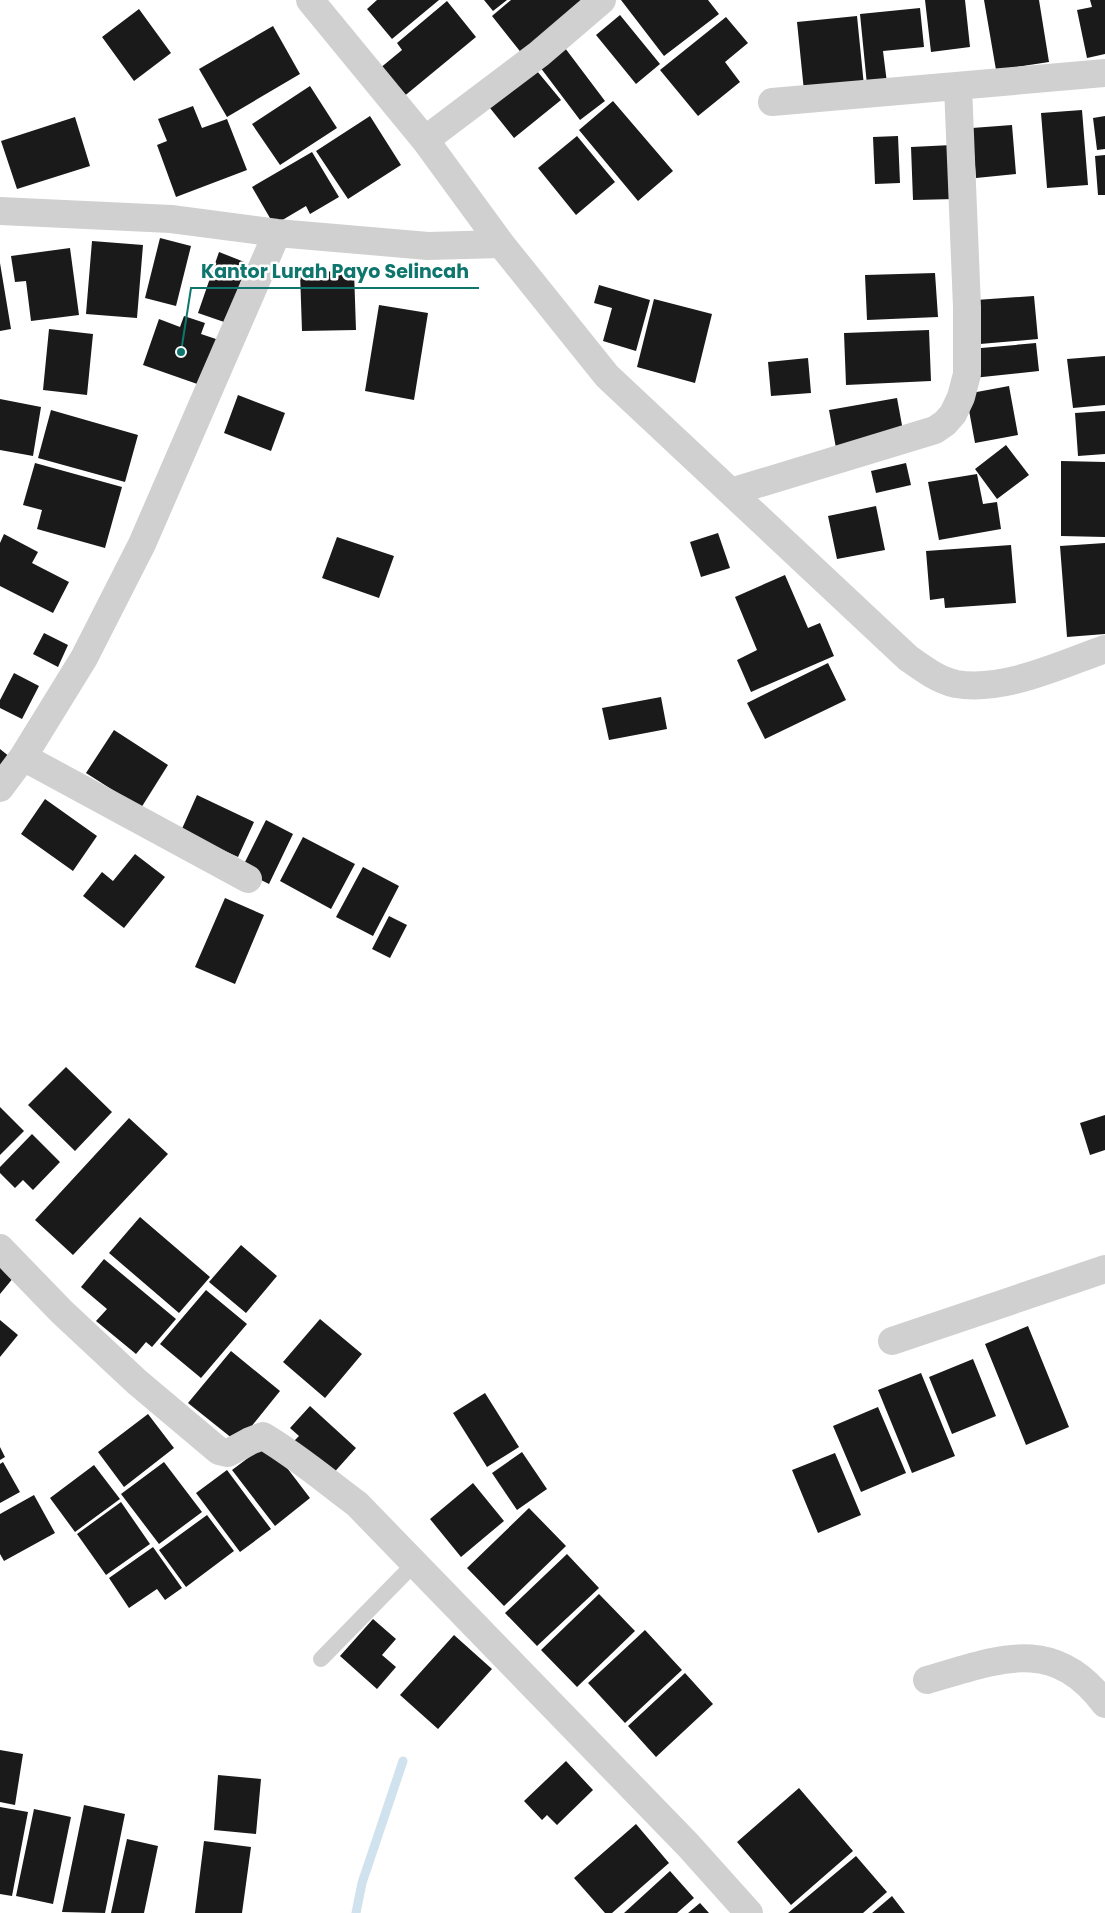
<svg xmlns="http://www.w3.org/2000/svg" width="1105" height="1913" font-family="Poppins,sans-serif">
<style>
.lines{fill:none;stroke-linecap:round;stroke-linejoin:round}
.stream{stroke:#cfe2ee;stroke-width:9}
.building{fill:#1a1a1a}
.lane{stroke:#d0d0d0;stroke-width:16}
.street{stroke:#d0d0d0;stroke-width:28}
.leader{fill:none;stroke:#0f766e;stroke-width:2}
.callout-dot{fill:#0f766e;stroke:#fff;stroke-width:2}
.callout-label{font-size:19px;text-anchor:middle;font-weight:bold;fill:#0f766e;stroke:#fff;stroke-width:5;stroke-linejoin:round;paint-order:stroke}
</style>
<rect width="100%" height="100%" fill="#fff"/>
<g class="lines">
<!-- stream -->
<path class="stream" d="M 356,1913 L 362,1883 L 403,1761"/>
</g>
<!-- building -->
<path class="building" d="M 377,0 L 439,0 L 392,39 L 367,9 Z
M 484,0 L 507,0 L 493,11 Z
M 511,0 L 590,0 L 523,55 L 492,16 Z
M 621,0 L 708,0 L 719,14 L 664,56 Z
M 925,0 L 965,0 L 970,47 L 931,52 Z
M 984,0 L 1039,0 L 1049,62 L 996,70 Z
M 1090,0 L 1105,0 L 1105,54 L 1087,58 L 1077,10 L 1092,7 Z
M 447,1 L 476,37 L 402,98 L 379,69 L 402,50 L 397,43 Z
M 920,8 L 924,47 L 883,51 L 887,83 L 867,85 L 860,14 Z
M 139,9 L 171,53 L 134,81 L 102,37 Z
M 620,15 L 660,64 L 636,84 L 596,35 Z
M 857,16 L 864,86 L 804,91 L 797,22 Z
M 726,17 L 748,43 L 725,62 L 740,82 L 698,116 L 660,70 Z
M 273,26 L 300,74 L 227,117 L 199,69 Z
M 565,48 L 605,101 L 580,120 L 540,67 Z
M 537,71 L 561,100 L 514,138 L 490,108 Z
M 310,86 L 337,128 L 280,165 L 252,124 Z
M 613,101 L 673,171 L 638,201 L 579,130 Z
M 193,106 L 202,128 L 227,119 L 247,170 L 176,197 L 157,145 L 167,141 L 158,119 Z
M 1082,110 L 1088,185 L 1047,188 L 1041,113 Z
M 370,116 L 401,165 L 348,199 L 316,151 Z
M 1105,116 L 1105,149 L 1097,150 L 1093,118 Z
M 75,117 L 90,166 L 17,189 L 1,141 Z
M 1012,125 L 1016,174 L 976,178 L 972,128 Z
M 577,136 L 615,182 L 576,215 L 538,168 Z
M 898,136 L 900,183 L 875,184 L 873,137 Z
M 952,145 L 955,199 L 913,200 L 911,147 Z
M 312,152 L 339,197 L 310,214 L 306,206 L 274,225 L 252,187 Z
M 1105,155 L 1105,195 L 1098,195 L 1095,156 Z
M 160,238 L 191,246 L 176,306 L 145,298 Z
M 92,241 L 143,245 L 137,318 L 86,314 Z
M 70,248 L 79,315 L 31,321 L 26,281 L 15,282 L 11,256 Z
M 219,252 L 247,263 L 227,323 L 198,313 Z
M 0,263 L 11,329 L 0,331 Z
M 354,271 L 356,330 L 302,331 L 300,272 Z
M 935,273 L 938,317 L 867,320 L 865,275 Z
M 599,285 L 650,300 L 636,351 L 603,341 L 612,308 L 594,303 Z
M 1034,296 L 1038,339 L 980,344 L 976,300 Z
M 654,299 L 712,314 L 695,383 L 637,367 Z
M 379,305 L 428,313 L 414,400 L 365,391 Z
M 184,316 L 205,323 L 201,334 L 219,340 L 203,386 L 143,365 L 159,319 L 180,327 Z
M 49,329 L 93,334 L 87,395 L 43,390 Z
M 929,330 L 931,381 L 846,385 L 844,333 Z
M 1036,343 L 1039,371 L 973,378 L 970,349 Z
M 1105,356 L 1105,405 L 1073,408 L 1067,359 Z
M 808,358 L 811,393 L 771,396 L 768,362 Z
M 1009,386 L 1018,435 L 975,443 L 966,394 Z
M 238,395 L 285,413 L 271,451 L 224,433 Z
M 897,398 L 904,436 L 836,448 L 829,410 Z
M 0,399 L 41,407 L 33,456 L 0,450 Z
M 51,410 L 138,435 L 125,482 L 38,458 Z
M 1105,411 L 1105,454 L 1078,456 L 1075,413 Z
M 1006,445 L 1029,475 L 997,499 L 975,469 Z
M 1061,461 L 1105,462 L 1105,537 L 1061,536 Z
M 35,463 L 122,487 L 105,548 L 37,529 L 42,510 L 23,505 Z
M 906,463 L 911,485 L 876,493 L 871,471 Z
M 977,474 L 983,504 L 997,502 L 1001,529 L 939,540 L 928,482 Z
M 876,506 L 885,550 L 837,559 L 828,516 Z
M 718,533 L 730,568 L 701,577 L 690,542 Z
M 4,534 L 38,552 L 32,563 L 69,582 L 53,613 L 0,586 L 0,543 Z
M 337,537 L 394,556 L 379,598 L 322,578 Z
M 1105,543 L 1105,634 L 1067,637 L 1060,546 Z
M 1011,545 L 1016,603 L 945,608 L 944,598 L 930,600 L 926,551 Z
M 785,575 L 808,628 L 820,623 L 834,656 L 751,692 L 737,660 L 757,650 L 735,597 Z
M 44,633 L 68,645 L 58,667 L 33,654 Z
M 828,663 L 846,700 L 765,739 L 747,703 Z
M 14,673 L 39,686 L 22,719 L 0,708 L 0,700 Z
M 661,697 L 667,729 L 609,740 L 602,708 Z
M 114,730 L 168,765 L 141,808 L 86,773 Z
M 0,749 L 10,757 L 0,768 Z
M 197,795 L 254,822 L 238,857 L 181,831 Z
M 45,799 L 97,836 L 73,871 L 21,834 Z
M 266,820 L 293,834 L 269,884 L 241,870 Z
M 303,837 L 355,864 L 331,909 L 280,881 Z
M 135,854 L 165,877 L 124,928 L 83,896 L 102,872 L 113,881 Z
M 363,867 L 399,886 L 373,936 L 336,917 Z
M 225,898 L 264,915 L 235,984 L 195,967 Z
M 389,916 L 407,925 L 390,958 L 372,949 Z
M 66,1067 L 112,1112 L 75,1151 L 28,1105 Z
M 0,1107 L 24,1131 L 0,1155 Z
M 1105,1115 L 1105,1150 L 1090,1155 L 1080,1123 Z
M 129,1118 L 168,1154 L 73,1255 L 35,1220 Z
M 32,1134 L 60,1162 L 33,1190 L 23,1180 L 15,1188 L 0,1173 L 0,1167 Z
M 140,1217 L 210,1277 L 179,1313 L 109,1253 Z
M 241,1245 L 277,1276 L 246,1313 L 209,1282 Z
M 104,1259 L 176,1319 L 152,1347 L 146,1342 L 136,1354 L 96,1321 L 107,1309 L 81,1287 Z
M 0,1265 L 14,1277 L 0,1294 Z
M 206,1290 L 247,1324 L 201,1378 L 160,1344 Z
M 320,1319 L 362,1354 L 325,1398 L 283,1362 Z
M 0,1320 L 18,1335 L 0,1357 Z
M 1028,1326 L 1069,1427 L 1026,1445 L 985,1344 Z
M 231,1351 L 280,1391 L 238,1443 L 188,1403 Z
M 973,1359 L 996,1416 L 952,1434 L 929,1377 Z
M 921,1373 L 955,1456 L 912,1473 L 878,1390 Z
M 485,1393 L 519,1447 L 487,1467 L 453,1413 Z
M 310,1406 L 356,1448 L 330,1477 L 292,1443 L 299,1436 L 290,1428 Z
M 878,1407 L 906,1473 L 861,1492 L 833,1426 Z
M 148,1414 L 174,1448 L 124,1487 L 98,1452 Z
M 268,1443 L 310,1498 L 275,1526 L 232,1470 Z
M 0,1447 L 5,1457 L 0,1460 Z
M 522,1452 L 547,1489 L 517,1510 L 492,1473 Z
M 835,1453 L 861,1515 L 818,1533 L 792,1470 Z
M 3,1462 L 20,1492 L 0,1503 L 0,1464 Z
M 164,1462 L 202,1512 L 159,1544 L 121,1494 Z
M 94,1465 L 120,1499 L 75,1532 L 50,1498 Z
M 227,1470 L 271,1529 L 240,1552 L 196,1493 Z
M 473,1483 L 504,1521 L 461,1557 L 430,1519 Z
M 34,1495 L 55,1533 L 4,1561 L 0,1554 L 0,1514 Z
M 121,1502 L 150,1544 L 106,1575 L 77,1534 Z
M 529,1508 L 566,1546 L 504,1606 L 467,1568 Z
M 207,1515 L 234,1551 L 186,1587 L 159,1550 Z
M 153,1547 L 182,1588 L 165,1600 L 157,1589 L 129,1608 L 109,1578 Z
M 567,1554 L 599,1588 L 537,1646 L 505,1613 Z
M 599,1594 L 635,1631 L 577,1687 L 541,1650 Z
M 373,1619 L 396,1639 L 382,1655 L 396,1667 L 377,1689 L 340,1656 Z
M 645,1630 L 682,1670 L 625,1723 L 588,1683 Z
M 454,1635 L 492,1669 L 438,1729 L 400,1695 Z
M 685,1673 L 713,1704 L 656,1757 L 628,1726 Z
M 0,1750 L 23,1754 L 15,1805 L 0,1802 Z
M 566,1761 L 593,1790 L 557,1825 L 547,1815 L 542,1820 L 524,1801 Z
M 218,1775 L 261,1779 L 256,1834 L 214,1830 Z
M 799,1788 L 853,1851 L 791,1905 L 737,1842 Z
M 84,1805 L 125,1814 L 105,1913 L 62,1912 Z
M 0,1807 L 28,1812 L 12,1896 L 0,1894 Z
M 34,1809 L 71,1817 L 53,1904 L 16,1896 Z
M 636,1824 L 669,1863 L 612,1913 L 605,1913 L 574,1878 Z
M 127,1839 L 158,1846 L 144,1913 L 111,1913 Z
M 204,1841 L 251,1847 L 242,1913 L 195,1913 Z
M 856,1856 L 887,1892 L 863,1913 L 788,1913 Z
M 670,1871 L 694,1898 L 677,1913 L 624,1913 Z
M 892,1896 L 905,1913 L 872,1913 Z
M 700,1903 L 709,1913 L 688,1913 Z"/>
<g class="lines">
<!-- lane -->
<path class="lane" d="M 321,1659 L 415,1563"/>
<!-- street -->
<path class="street" d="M 310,0 L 425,140 L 501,244 L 607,376 L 908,658 C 922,668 938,680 956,684 C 1004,692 1060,665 1105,649
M 772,102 L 1105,73
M 425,140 L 539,54 L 602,0
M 0,211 L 171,219 L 277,233 L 428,246 L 501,244
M 731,492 L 935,430 L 945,423 L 953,414 L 961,397 L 967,374 L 967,307 L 958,86
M 23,757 L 248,879
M 0,788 L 23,757 L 84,658 L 142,544 L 277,233
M 0,1248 L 62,1312 L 137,1382 L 219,1451 L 228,1453 L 250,1441 L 263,1436 C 297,1456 326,1481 357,1504 L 688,1845 L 749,1913
M 892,1341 L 1105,1269
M 927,1680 C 997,1660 1053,1634 1105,1704"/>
</g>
<!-- callouts -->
<path class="leader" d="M181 352L191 288H479"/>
<circle class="callout-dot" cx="181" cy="352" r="5"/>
<g class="callout-label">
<text x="335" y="278">Kantor Lurah Payo Selincah</text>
</g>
</svg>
